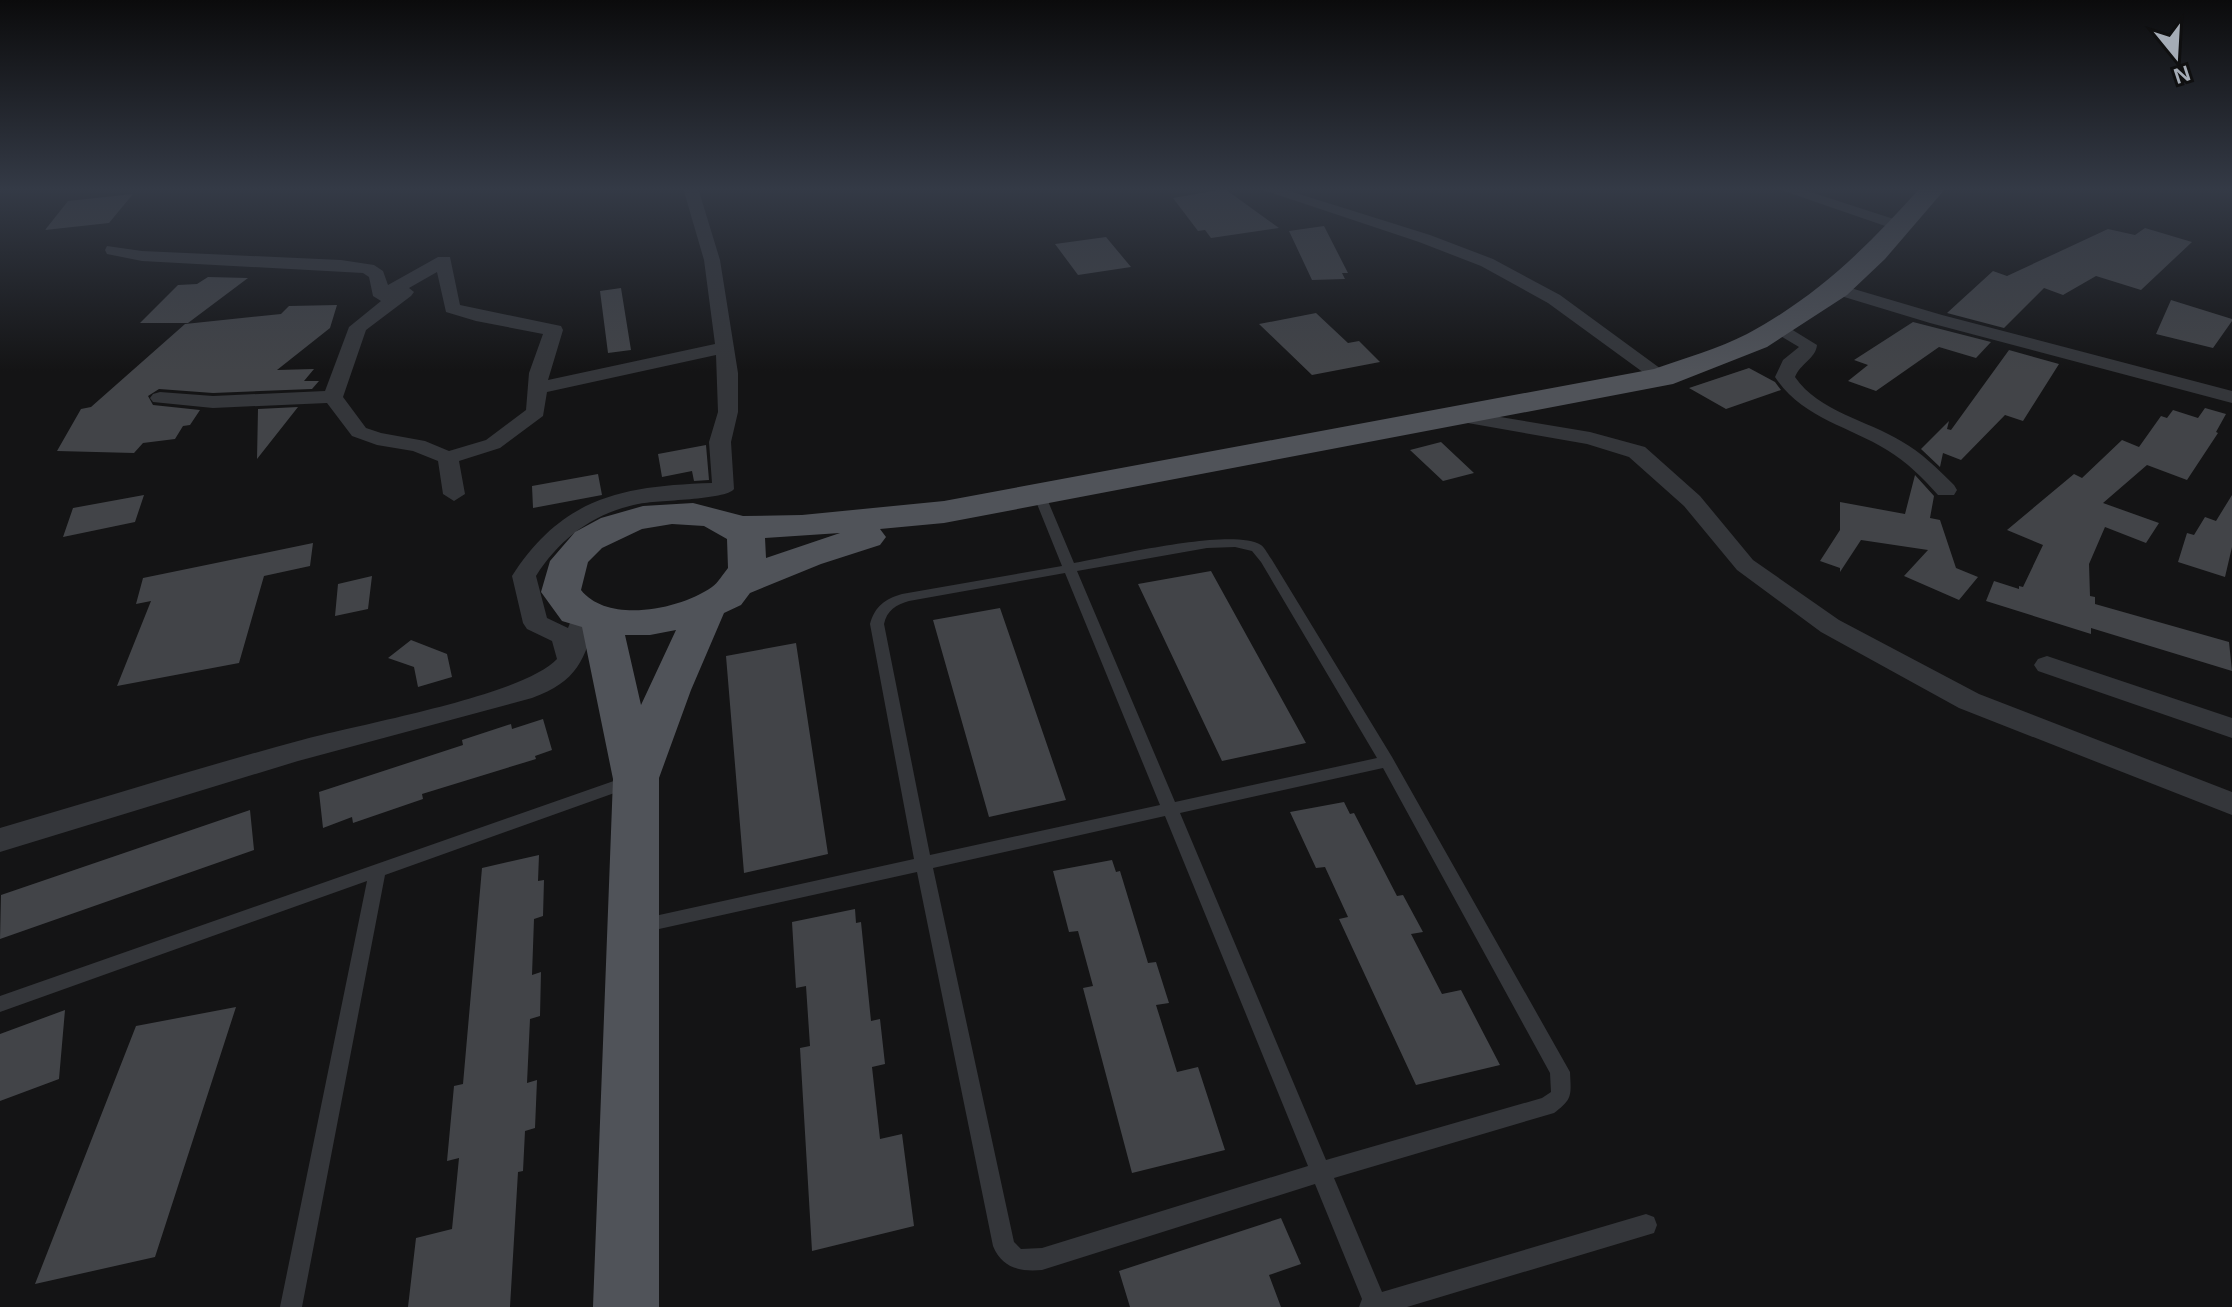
<svg xmlns="http://www.w3.org/2000/svg" width="2232" height="1307" font-family="Arial,sans-serif">
<style>
.building{fill:#424448}
.lines{fill:none;stroke-linecap:round;stroke-linejoin:round}
.lane{fill:#34363a;fill-rule:evenodd}
.street{fill:#34363a;fill-rule:evenodd}
.primary{fill:#505359;fill-rule:evenodd}
</style>
<rect width="100%" height="100%" fill="#141415"/>
<!-- building -->
<path class="building" d="M 1225,189 L 1279,228 L 1211,238 L 1205,230 L 1198,231 L 1173,198 Z
M 133,194 L 109,223 L 45,230 L 68,201 Z
M 1324,226 L 1348,273 L 1342,273 L 1345,279 L 1312,280 L 1289,231 Z
M 2145,228 L 2192,242 L 2141,290 L 2096,276 L 2063,295 L 2044,288 L 2004,328 L 1947,313 L 1993,271 L 2007,276 L 2108,229 L 2135,235 Z
M 1106,237 L 1131,267 L 1078,275 L 1055,244 Z
M 208,277 L 248,278 L 188,323 L 140,323 L 178,285 L 197,284 Z
M 621,288 L 631,350 L 608,353 L 600,291 Z
M 2171,300 L 2232,319 L 2232,321 L 2213,348 L 2156,334 Z
M 337,305 L 330,328 L 277,370 L 314,369 L 304,381 L 319,381 L 312,389 L 213,393 L 159,389 L 148,396 L 153,405 L 200,410 L 190,425 L 183,426 L 175,439 L 143,443 L 134,453 L 57,451 L 81,409 L 91,407 L 185,324 L 281,314 L 289,306 Z
M 1316,313 L 1348,343 L 1359,341 L 1380,362 L 1312,375 L 1259,324 Z
M 1913,322 L 1991,342 L 1976,358 L 1939,347 L 1876,391 L 1848,381 L 1868,365 L 1854,360 Z
M 2009,350 L 2059,364 L 2023,421 L 2005,415 L 1961,460 L 1943,453 L 1940,467 L 1921,449 L 1949,421 L 1947,429 L 1951,430 Z
M 1749,368 L 1775,382 L 1781,390 L 1726,409 L 1689,388 Z
M 298,407 L 257,459 L 258,409 Z
M 2205,408 L 2226,414 L 2216,432 L 2218,433 L 2187,480 L 2147,465 L 2103,503 L 2159,523 L 2146,543 L 2105,527 L 2089,564 L 2090,596 L 2095,597 L 2095,604 L 2229,642 L 2232,671 L 2091,628 L 2091,634 L 1986,601 L 1994,581 L 2019,589 L 2019,586 L 2023,587 L 2043,545 L 2007,530 L 2074,474 L 2082,478 L 2122,440 L 2139,447 L 2161,416 L 2167,418 L 2173,410 L 2198,418 Z
M 1441,442 L 1474,473 L 1443,481 L 1410,450 Z
M 706,445 L 709,480 L 694,481 L 692,471 L 662,477 L 658,454 Z
M 598,474 L 602,495 L 533,508 L 532,486 Z
M 1915,475 L 1934,496 L 1930,518 L 1940,520 L 1956,568 L 1978,577 L 1959,600 L 1904,576 L 1928,550 L 1861,540 L 1840,572 L 1840,568 L 1820,561 L 1840,530 L 1840,502 L 1905,514 Z
M 144,495 L 135,522 L 63,537 L 73,508 Z
M 2232,495 L 2232,547 L 2225,577 L 2178,562 L 2187,533 L 2194,535 L 2205,517 L 2216,521 Z
M 313,543 L 310,566 L 264,576 L 239,663 L 117,686 L 151,601 L 136,604 L 143,578 Z
M 1211,571 L 1306,743 L 1222,761 L 1138,584 Z
M 372,576 L 368,609 L 335,616 L 338,584 Z
M 1000,608 L 1066,800 L 989,817 L 933,620 Z
M 411,640 L 447,654 L 452,677 L 418,687 L 414,667 L 388,658 Z
M 796,643 L 828,854 L 744,873 L 726,656 Z
M 543,719 L 552,750 L 535,756 L 536,759 L 422,794 L 423,799 L 353,823 L 352,817 L 323,828 L 319,792 L 463,745 L 462,740 L 511,724 L 512,729 Z
M 1344,802 L 1350,814 L 1354,813 L 1397,896 L 1403,895 L 1423,932 L 1411,934 L 1442,994 L 1461,990 L 1500,1065 L 1416,1085 L 1339,919 L 1348,917 L 1325,867 L 1316,868 L 1290,812 Z
M 250,810 L 254,850 L 0,939 L 1,895 Z
M 539,855 L 538,881 L 544,880 L 543,916 L 534,919 L 532,975 L 541,972 L 540,1016 L 530,1019 L 527,1083 L 537,1080 L 535,1128 L 525,1131 L 523,1171 L 518,1172 L 510,1307 L 408,1307 L 416,1238 L 452,1229 L 459,1158 L 447,1161 L 454,1086 L 463,1084 L 482,868 Z
M 1112,860 L 1116,872 L 1120,871 L 1148,963 L 1156,962 L 1169,1003 L 1156,1005 L 1177,1072 L 1198,1067 L 1225,1150 L 1132,1173 L 1083,988 L 1093,986 L 1078,931 L 1069,932 L 1053,871 Z
M 855,909 L 856,923 L 861,922 L 871,1021 L 880,1019 L 885,1064 L 872,1067 L 880,1139 L 902,1134 L 914,1226 L 812,1251 L 800,1048 L 810,1046 L 806,986 L 796,988 L 792,922 Z
M 236,1007 L 155,1257 L 35,1284 L 136,1026 Z
M 65,1010 L 59,1079 L 0,1101 L 0,1034 Z
M 1281,1218 L 1301,1264 L 1269,1275 L 1281,1307 L 1130,1307 L 1119,1271 Z"/>
<g class="lines">
<!-- lane -->
<path class="lane" d="M 1039,490 L 1045,494 L 1074,563 C 1111,557 1231,527 1261,545 C 1265,548 1269,556 1272,560 L 1392,757 L 1570,1072 C 1571,1095 1573,1099 1554,1113 L 1334,1178 L 1382,1292 L 1646,1214 L 1654,1217 L 1657,1225 L 1654,1233 L 1407,1307 L 1359,1307 L 1362,1299 L 1315,1184 L 1042,1270 C 1020,1272 1002,1268 993,1246 L 917,872 L 641,933 L 635,931 L 632,926 L 635,921 L 641,919 L 914,859 L 870,624 C 875,606 885,599 902,594 L 1062,566 L 1033,494 ZM 1235,547 L 1252,551 L 1261,562 L 1377,758 L 1175,802 L 1077,571 L 1207,548 ZM 1065,573 L 1160,805 L 930,855 L 884,624 C 887,610 896,605 909,601 ZM 1383,768 L 1550,1073 L 1551,1092 L 1542,1098 L 1326,1160 L 1180,813 ZM 1165,816 L 1308,1166 L 1042,1248 L 1021,1249 L 1014,1242 L 933,868 Z
M 628,776 L 634,778 L 636,782 L 634,786 L 385,875 L 302,1307 L 280,1307 L 367,881 L 0,1012 L 0,996 Z"/>
<!-- street -->
<path class="street" d="M 683,188 L 698,188 L 720,260 L 738,373 L 738,412 L 731,442 L 734,489 C 726,500 657,500 638,504 C 594,513 560,538 536,576 L 547,618 L 568,628 L 575,610 L 593,610 L 597,616 C 584,661 578,681 532,698 L 298,761 L 0,852 L 0,828 C 99,799 198,768 298,741 C 353,725 523,696 557,659 L 552,641 L 527,629 L 523,623 L 512,576 C 563,497 622,486 712,483 L 709,442 L 718,412 L 716,355 L 547,392 L 543,416 L 500,448 L 459,461 L 465,494 L 454,501 L 443,494 L 438,461 L 413,451 L 377,445 L 352,436 L 327,403 L 213,408 L 153,402 L 150,398 L 153,394 L 160,392 L 213,396 L 325,391 L 349,327 L 381,301 L 373,296 L 369,277 L 363,273 L 142,261 L 107,254 L 105,250 L 107,246 L 142,251 L 341,260 L 374,265 L 383,271 L 388,285 L 438,257 L 450,257 L 460,305 L 561,326 L 563,330 L 548,380 L 715,344 L 704,260 ZM 437,272 L 446,312 L 476,321 L 543,334 L 529,373 L 526,410 L 486,440 L 449,451 L 425,441 L 381,433 L 366,428 L 343,397 L 366,330 L 411,296 L 414,292 L 409,288 Z
M 1257,188 L 1280,188 L 1430,235 L 1493,259 L 1560,295 L 1672,377 L 1662,383 L 1655,381 L 1548,303 L 1481,266 L 1419,242 Z
M 1775,188 L 1798,188 L 1906,223 L 1908,226 L 1900,231 L 1894,229 Z
M 1837,284 L 1942,315 L 2232,391 L 2232,403 L 1930,323 L 1831,293 L 1828,289 L 1831,285 Z
M 1778,321 L 1817,345 C 1816,358 1800,364 1795,377 C 1819,412 1867,420 1901,441 C 1921,452 1938,469 1954,485 L 1957,490 L 1954,495 L 1938,495 C 1923,478 1907,462 1887,450 C 1848,426 1802,418 1775,377 L 1783,360 L 1799,347 L 1772,331 L 1769,327 Z
M 1452,409 L 1590,432 L 1645,447 L 1700,496 L 1753,560 L 1839,620 L 1979,694 L 2232,792 L 2232,815 L 1959,708 L 1821,632 L 1737,570 L 1684,506 L 1629,457 L 1587,444 L 1445,419 L 1442,415 Z
M 2047,656 L 2232,718 L 2232,738 L 2038,671 L 2034,665 L 2038,659 Z"/>
<!-- primary -->
<path class="primary" d="M 1920,188 L 1946,188 L 1885,259 L 1847,295 L 1767,347 L 1673,384 L 944,523 L 880,529 L 886,537 L 880,545 L 821,564 L 750,593 L 741,605 L 724,613 L 691,690 L 659,778 L 659,1307 L 593,1307 L 613,779 L 582,627 L 562,621 L 541,592 L 550,561 L 575,532 L 601,518 L 643,506 L 693,503 L 743,516 L 802,515 L 944,501 L 1654,369 C 1685,358 1718,349 1747,334 C 1818,296 1867,247 1920,188 ZM 672,524 L 704,526 L 727,539 L 728,568 C 723,574 718,583 712,587 C 679,610 608,624 581,590 L 588,562 L 602,548 L 642,529 ZM 840,533 L 766,558 L 765,538 ZM 676,630 L 641,705 L 625,635 L 650,635 Z"/>
</g>
<!-- sky -->
<linearGradient id="sky" x2="0" y2="1"><stop stop-color="#0b0b0c"/><stop offset="0.51" stop-color="#343a46"/><stop offset="1" stop-color="#343a46" stop-opacity="0"/></linearGradient>
<rect width="2232" height="371" fill="url(#sky)"/>
<!-- north arrow -->
<g transform="translate(2176 56) rotate(162)" stroke="#0f0f10" stroke-width="6" paint-order="stroke">
<path d="M0-6L14 30L0 20L-14 30Z" fill="#a5acb6"/>
<text y="-12" font-size="22" font-weight="bold" text-anchor="middle" fill="#a5acb6">N</text>
</g>
</svg>
